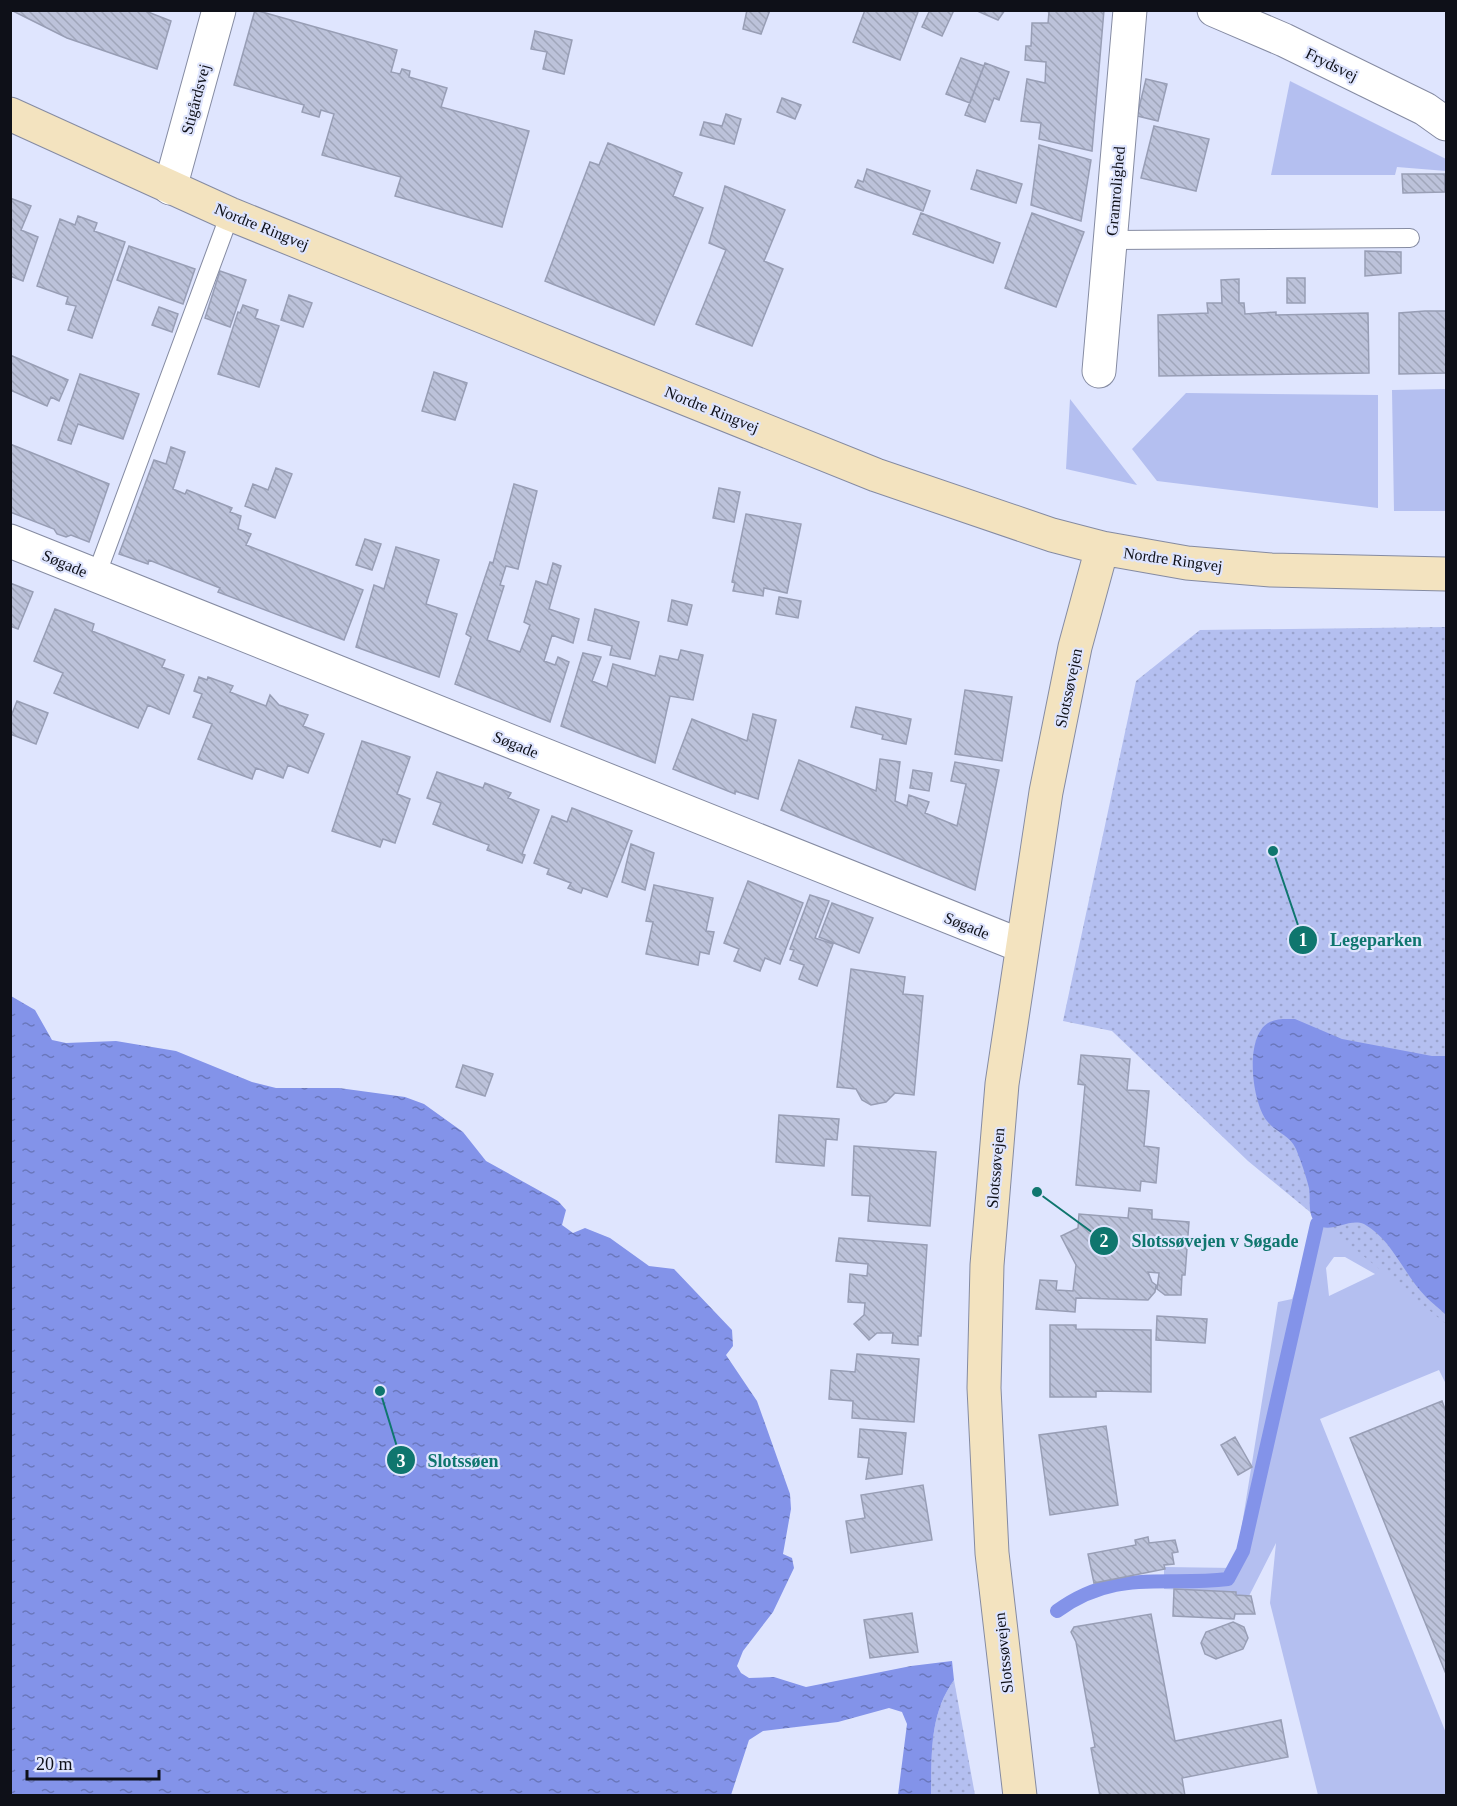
<svg xmlns="http://www.w3.org/2000/svg" width="1457" height="1806" font-family="Georgia,serif">
<style>
.grass{fill:#b4bff0;fill-rule:evenodd}
.park{fill:url(#park-dots)}
.water{fill:url(#water-ripples)}
.lines{fill:none;stroke-linecap:round;stroke-linejoin:round}
.stream{stroke:#8393e9;stroke-width:14}
.building{fill:url(#building-back-hatch);stroke:#989eb5;stroke-width:1.5}
.service-casing{stroke:#858ba2;stroke-width:20}
.minor-casing{stroke:#858ba2;stroke-width:35}
.secondary-casing{stroke:#858ba2;stroke-width:35}
.service{stroke:#fff;stroke-width:18}
.minor{stroke:#fff;stroke-width:33}
.secondary{stroke:#f3e3bf;stroke-width:33}
.labels{text-anchor:middle;stroke-width:4.5;stroke-linejoin:round;paint-order:stroke}
.street-label{font-size:16px;fill:#0e1018;stroke:#dfe5fe}
.leader{fill:none;stroke:#0f766e;stroke-width:2}
.callout-dot{fill:#0f766e;stroke:#dfe5fe;stroke-width:2}
.mark-label{font-size:18px;text-anchor:middle;font-weight:bold;fill:#fff}
.callout-label{font-size:18px;text-anchor:middle;font-weight:bold;fill:#0f766e;stroke:#dfe5fe;stroke-width:4.5;stroke-linejoin:round;paint-order:stroke}
</style>
<defs>
<pattern id="park-dots" width="8" height="8" patternUnits="userSpaceOnUse" patternTransform="scale(1.5)"><rect width="8" height="8" fill="#b4bff0"/><path d="M2 2h.1M6 6h.1" fill="none" stroke="#9aa3cd" stroke-width="1.8" stroke-linecap="round"/></pattern>
<pattern id="water-ripples" width="26" height="14" patternUnits="userSpaceOnUse" patternTransform="scale(1.5)"><rect width="26" height="14" fill="#8393e9"/><path d="M2 4q2-2 4 0t4 0M15 11q2-2 4 0t4 0" fill="none" stroke="#6a77bc"/></pattern>
<pattern id="building-back-hatch" width="6" height="6" patternUnits="userSpaceOnUse" patternTransform="scale(1.5)"><rect width="6" height="6" fill="#bcc2da"/><path d="M-1 5l2 2M0 0l6 6M5-1l2 2" fill="none" stroke="#a0a6ba"/></pattern>
</defs>
<rect width="100%" height="100%" fill="#dfe5fe"/>
<!-- grass -->
<path class="grass" d="M 1290,81 L 1446,159 L 1446,171 L 1397,167 L 1395,175 L 1271,175 Z
M 1446,389 L 1446,511 L 1394,511 L 1392,390 Z
M 1186,393 L 1378,395 L 1378,508 L 1157,481 L 1132,449 Z
M 1070,399 L 1137,485 L 1066,469 Z
M 1319,1225 L 1337,1227 L 1446,1315 L 1446,1384 L 1439,1370 L 1320,1419 L 1446,1733 L 1446,1795 L 1318,1795 L 1270,1603 L 1276,1543 L 1249,1596 L 1236,1595 L 1236,1592 L 1164,1589 L 1164,1567 L 1235,1568 L 1278,1302 L 1292,1299 ZM 1334,1257 L 1345,1257 L 1375,1274 L 1329,1296 L 1326,1268 Z"/>
<!-- park -->
<path class="park" d="M 1446,627 L 1446,1324 L 1248,1161 L 1112,1031 L 1063,1021 L 1136,681 L 1200,630 Z
M 954,1680 L 975,1795 L 931,1796 C 932,1754 929,1715 954,1680 Z"/>
<!-- water -->
<path class="water" d="M 11,996 L 35,1010 L 52,1040 L 66,1043 L 116,1041 L 176,1051 L 252,1082 L 276,1088 L 339,1088 L 405,1097 L 424,1104 L 463,1132 L 486,1161 L 558,1201 L 566,1210 L 562,1225 L 573,1233 L 585,1228 L 610,1238 L 649,1266 L 674,1269 L 732,1330 L 733,1346 L 726,1355 L 757,1401 L 790,1494 L 791,1509 L 783,1554 L 792,1558 L 794,1568 L 773,1612 L 743,1651 L 737,1666 L 741,1673 L 749,1678 L 774,1677 L 806,1687 L 911,1666 L 952,1661 L 954,1680 C 929,1715 932,1754 931,1795 L 898,1795 L 907,1724 L 902,1712 L 889,1708 L 838,1722 L 763,1731 L 749,1740 L 731,1795 L 11,1795 Z
M 1295,1019 L 1342,1039 L 1432,1056 L 1446,1056 L 1446,1315 C 1440,1309 1432,1303 1426,1297 C 1404,1275 1392,1239 1364,1224 C 1348,1217 1329,1236 1316,1223 C 1307,1214 1311,1200 1309,1188 C 1306,1176 1301,1161 1296,1149 C 1290,1135 1275,1132 1267,1121 C 1252,1102 1244,1038 1268,1023 C 1276,1018 1286,1019 1295,1019 Z"/>
<g class="lines">
<!-- stream -->
<path class="stream" d="M 1057,1611 C 1116,1568 1163,1587 1228,1579 L 1243,1551 L 1317,1224"/>
</g>
<!-- building -->
<path class="building" d="M 11,10 L 143,10 L 171,21 L 157,69 L 67,38 Z
M 255,10 L 397,50 L 391,72 L 400,74 L 402,69 L 410,71 L 409,77 L 447,88 L 441,107 L 529,131 L 502,227 L 395,196 L 401,177 L 322,155 L 334,114 L 321,110 L 319,117 L 302,112 L 304,105 L 234,85 Z
M 747,10 L 770,10 L 761,34 L 743,29 Z
M 865,10 L 918,12 L 900,60 L 853,42 Z
M 930,10 L 954,10 L 942,36 L 922,27 Z
M 975,10 L 1005,10 L 998,20 Z
M 1045,10 L 1104,10 L 1092,151 L 1039,139 L 1041,123 L 1021,121 L 1027,79 L 1045,83 L 1046,62 L 1025,60 L 1026,46 L 1031,46 L 1032,23 L 1048,23 L 1049,12 Z
M 535,31 L 572,40 L 564,74 L 543,69 L 547,52 L 531,49 Z
M 961,58 L 984,66 L 970,103 L 946,94 Z
M 985,63 L 1009,72 L 999,100 L 994,98 L 985,122 L 965,115 Z
M 1146,79 L 1167,84 L 1158,121 L 1137,116 Z
M 782,98 L 801,105 L 795,119 L 777,112 Z
M 726,114 L 741,119 L 734,144 L 700,135 L 704,122 L 722,126 Z
M 1154,126 L 1209,139 L 1196,191 L 1141,178 Z
M 608,143 L 682,173 L 673,196 L 703,208 L 654,325 L 545,281 L 590,162 L 599,165 Z
M 1039,145 L 1091,160 L 1081,221 L 1031,205 Z
M 867,169 L 930,191 L 923,211 L 855,187 L 858,180 L 863,182 Z
M 977,170 L 1022,184 L 1016,203 L 971,189 Z
M 1402,174 L 1445,174 L 1445,192 L 1403,193 Z
M 725,186 L 785,210 L 764,261 L 783,269 L 752,346 L 696,324 L 726,250 L 709,243 Z
M 10,198 L 31,206 L 21,230 L 38,237 L 23,281 L 10,276 Z
M 921,213 L 1000,243 L 993,263 L 913,234 Z
M 1032,213 L 1084,232 L 1056,307 L 1005,288 Z
M 78,216 L 97,223 L 94,231 L 125,242 L 92,338 L 68,330 L 76,306 L 66,304 L 68,297 L 37,286 L 60,219 L 75,225 Z
M 129,246 L 195,269 L 183,304 L 117,280 Z
M 1365,251 L 1401,252 L 1401,273 L 1365,276 Z
M 220,271 L 246,280 L 230,327 L 205,318 Z
M 1287,278 L 1305,278 L 1305,303 L 1287,303 Z
M 1239,279 L 1239,303 L 1244,303 L 1245,314 L 1276,312 L 1276,315 L 1368,313 L 1369,373 L 1159,376 L 1158,315 L 1208,313 L 1207,303 L 1222,303 L 1221,280 Z
M 289,295 L 312,303 L 303,327 L 281,320 Z
M 243,305 L 258,310 L 255,318 L 279,326 L 259,387 L 218,374 L 238,312 L 240,313 Z
M 159,307 L 178,314 L 172,332 L 152,325 Z
M 1425,311 L 1446,311 L 1446,373 L 1399,374 L 1399,313 Z
M 10,355 L 68,380 L 59,401 L 51,397 L 47,406 L 10,390 Z
M 434,372 L 467,383 L 455,420 L 422,411 Z
M 80,374 L 139,394 L 123,439 L 78,424 L 71,444 L 58,440 Z
M 10,444 L 109,484 L 89,542 L 71,535 L 66,537 L 57,534 L 54,529 L 10,512 Z
M 171,447 L 185,452 L 173,489 L 185,494 L 187,490 L 232,508 L 230,512 L 241,516 L 238,529 L 251,534 L 246,545 L 363,590 L 344,640 L 218,592 L 220,588 L 149,560 L 148,564 L 119,554 L 154,460 L 166,464 Z
M 276,468 L 292,474 L 275,518 L 245,506 L 253,484 L 268,490 Z
M 514,484 L 537,491 L 518,569 L 506,566 L 500,585 L 504,586 L 487,640 L 520,652 L 530,625 L 524,622 L 536,581 L 547,585 L 553,563 L 561,566 L 549,609 L 579,619 L 573,643 L 552,635 L 544,661 L 555,665 L 558,657 L 569,662 L 550,722 L 455,684 L 471,637 L 466,634 L 490,562 L 493,563 Z
M 719,488 L 740,492 L 734,522 L 713,518 Z
M 746,514 L 801,524 L 787,593 L 764,588 L 763,596 L 733,591 L 735,583 L 732,582 Z
M 365,539 L 381,544 L 372,570 L 356,565 Z
M 396,547 L 439,560 L 426,604 L 457,614 L 439,677 L 356,647 L 374,585 L 384,589 Z
M 10,583 L 33,592 L 18,629 L 10,626 Z
M 779,597 L 801,601 L 798,618 L 776,614 Z
M 672,600 L 692,605 L 687,625 L 668,621 Z
M 55,609 L 94,624 L 92,631 L 165,660 L 162,667 L 184,675 L 169,714 L 148,705 L 138,728 L 54,693 L 63,673 L 34,661 Z
M 595,609 L 639,622 L 630,659 L 610,655 L 612,646 L 588,640 Z
M 681,650 L 703,655 L 693,700 L 670,696 L 655,763 L 561,726 L 583,653 L 601,657 L 592,681 L 607,687 L 613,664 L 655,676 L 660,656 L 678,660 Z
M 199,677 L 207,680 L 208,677 L 233,686 L 230,692 L 266,706 L 270,695 L 279,705 L 308,715 L 303,726 L 324,734 L 308,773 L 288,765 L 283,778 L 256,768 L 252,779 L 198,759 L 212,724 L 193,717 L 202,694 L 194,691 Z
M 965,690 L 1012,697 L 1002,761 L 955,754 Z
M 17,701 L 48,713 L 36,744 L 10,734 L 10,719 Z
M 856,707 L 911,719 L 906,744 L 882,739 L 883,735 L 851,727 Z
M 753,714 L 776,720 L 758,799 L 735,791 L 735,794 L 673,769 L 692,719 L 747,741 Z
M 362,741 L 410,757 L 397,794 L 410,799 L 395,843 L 383,839 L 380,847 L 332,831 Z
M 880,759 L 900,762 L 895,801 L 907,806 L 909,795 L 929,802 L 925,813 L 957,826 L 966,784 L 951,781 L 955,762 L 999,770 L 975,890 L 781,810 L 799,760 L 876,791 Z
M 913,770 L 932,773 L 929,791 L 910,788 Z
M 437,772 L 483,788 L 485,783 L 511,793 L 508,798 L 539,810 L 522,854 L 525,855 L 522,863 L 487,850 L 489,845 L 433,824 L 441,803 L 427,798 Z
M 572,808 L 632,831 L 607,897 L 583,888 L 581,893 L 568,888 L 571,883 L 547,874 L 549,869 L 534,863 L 552,816 L 567,822 Z
M 631,844 L 654,853 L 645,890 L 622,882 Z
M 748,881 L 803,903 L 780,964 L 765,958 L 760,971 L 734,961 L 739,949 L 724,943 Z
M 654,885 L 713,898 L 706,931 L 714,932 L 709,954 L 700,952 L 698,965 L 646,954 L 653,922 L 646,921 Z
M 810,895 L 829,901 L 815,938 L 833,944 L 817,986 L 799,979 L 804,965 L 790,960 L 794,950 L 790,949 Z
M 832,903 L 873,918 L 859,953 L 819,937 Z
M 851,969 L 905,977 L 903,994 L 923,996 L 914,1095 L 895,1093 L 886,1102 L 871,1105 L 862,1100 L 856,1089 L 837,1087 Z
M 1081,1055 L 1130,1059 L 1127,1090 L 1149,1091 L 1144,1146 L 1159,1148 L 1156,1183 L 1141,1181 L 1140,1191 L 1076,1185 L 1085,1085 L 1078,1084 Z
M 463,1065 L 493,1074 L 485,1096 L 456,1087 Z
M 779,1115 L 839,1119 L 837,1140 L 826,1139 L 824,1166 L 776,1162 Z
M 854,1146 L 936,1152 L 930,1226 L 868,1221 L 870,1196 L 852,1195 Z
M 1129,1208 L 1152,1210 L 1152,1219 L 1189,1222 L 1185,1275 L 1182,1275 L 1181,1295 L 1165,1295 L 1157,1289 L 1159,1273 L 1148,1272 L 1152,1282 L 1156,1285 L 1155,1292 L 1148,1300 L 1076,1298 L 1075,1312 L 1036,1309 L 1040,1280 L 1057,1281 L 1056,1290 L 1073,1291 L 1076,1265 L 1061,1236 L 1078,1228 L 1079,1214 L 1128,1218 Z
M 839,1238 L 927,1245 L 921,1336 L 918,1336 L 918,1345 L 892,1343 L 893,1333 L 877,1333 L 869,1340 L 854,1324 L 864,1315 L 865,1303 L 848,1302 L 850,1274 L 867,1276 L 868,1264 L 836,1261 Z
M 1157,1316 L 1207,1319 L 1205,1343 L 1156,1340 Z
M 1050,1325 L 1076,1325 L 1076,1329 L 1151,1330 L 1151,1392 L 1096,1391 L 1096,1397 L 1050,1397 Z
M 857,1354 L 919,1359 L 914,1422 L 852,1418 L 853,1401 L 829,1399 L 831,1370 L 855,1372 Z
M 1442,1401 L 1446,1412 L 1446,1674 L 1350,1438 Z
M 1106,1426 L 1118,1505 L 1050,1515 L 1039,1435 Z
M 860,1429 L 906,1433 L 902,1474 L 866,1479 L 869,1458 L 858,1457 Z
M 1235,1437 L 1252,1467 L 1238,1475 L 1221,1445 Z
M 923,1485 L 932,1540 L 851,1553 L 846,1521 L 865,1518 L 861,1495 Z
M 1148,1537 L 1149,1543 L 1175,1540 L 1178,1552 L 1172,1553 L 1174,1564 L 1164,1565 L 1165,1569 L 1094,1583 L 1088,1554 L 1136,1545 L 1135,1540 Z
M 1174,1589 L 1236,1592 L 1236,1595 L 1251,1596 L 1255,1614 L 1235,1614 L 1234,1619 L 1173,1616 Z
M 912,1613 L 918,1652 L 870,1658 L 864,1620 Z
M 1151,1614 L 1175,1741 L 1281,1720 L 1288,1757 L 1182,1778 L 1185,1796 L 1100,1796 L 1091,1748 L 1095,1747 L 1076,1642 L 1071,1632 L 1074,1627 Z
M 1233,1622 L 1244,1627 L 1248,1638 L 1243,1649 L 1216,1659 L 1205,1654 L 1201,1643 L 1206,1632 Z"/>
<g class="lines">
<!-- service casing -->
<g class="service-casing">
<path id="service" d="M 1111,240 L 1410,238
M 96,576 L 230,214"/>
</g>
<!-- minor casing -->
<g class="minor-casing">
<path id="minor" d="M 1214,10 L 1284,40 L 1425,109 L 1446,124
M 170,188 L 219,10
M 1099,371 L 1130,10
M 10,541 L 1022,946"/>
</g>
<!-- secondary casing -->
<g class="secondary-casing">
<path id="secondary" d="M 10,114 L 230,214 L 597,363 L 876,475 L 1052,535 L 1102,548 L 1187,563 L 1271,570 L 1446,574
M 1020,1796 L 992,1553 L 984,1388 L 987,1265 L 1002,1084 L 1046,792 L 1075,647 L 1102,548"/>
</g>
<!-- service -->
<use href="#service" class="service"/>
<!-- minor -->
<use href="#minor" class="minor"/>
<!-- secondary -->
<use href="#secondary" class="secondary"/>
</g>
<g class="labels">
<!-- street labels -->
<g class="street-label">
<text transform="translate(1332 64) rotate(26)" y="6">Frydsvej</text>
<text transform="translate(195 99) rotate(-75)" y="6">Stigårdsvej</text>
<text transform="translate(1115 191) rotate(-85)" y="6">Gramrolighed</text>
<text transform="translate(262 226) rotate(22)" y="6">Nordre Ringvej</text>
<text transform="translate(712 409) rotate(22)" y="6">Nordre Ringvej</text>
<text transform="translate(1173 559) rotate(8)" y="6">Nordre Ringvej</text>
<text transform="translate(65 563) rotate(23)" y="6">Søgade</text>
<text transform="translate(1068 688) rotate(-78)" y="6">Slotssøvejen</text>
<text transform="translate(516 744) rotate(22)" y="6">Søgade</text>
<text transform="translate(967 925) rotate(22)" y="6">Søgade</text>
<text transform="translate(995 1168) rotate(-85)" y="6">Slotssøvejen</text>
<text transform="translate(1003 1653) rotate(-96)" y="6">Slotssøvejen</text>
</g>
</g>
<!-- callouts -->
<path class="leader" d="M1273 851L1303 940M1037 1192L1104 1241M380 1391L401 1460"/>
<g class="callout-dot">
<circle cx="1273" cy="851" r="6"/>
<circle cx="1037" cy="1192" r="6"/>
<circle cx="380" cy="1391" r="6"/>
<circle cx="1303" cy="940" r="15"/>
<circle cx="1104" cy="1241" r="15"/>
<circle cx="401" cy="1460" r="15"/>
</g>
<g class="mark-label">
<text x="1303" y="946">1</text>
<text x="1104" y="1247">2</text>
<text x="401" y="1467">3</text>
</g>
<g class="callout-label">
<text x="1376" y="946">Legeparken</text>
<text x="1215" y="1247">Slotssøvejen v Søgade</text>
<text x="463" y="1467">Slotssøen</text>
</g>
<!-- border -->
<rect width="1457" height="1806" fill="none" stroke="#0e1018" stroke-width="24"/>
<!-- scale -->
<path d="M27 1770v9h132v-9" fill="none" stroke="#0e1018" stroke-width="3"/>
<text x="36" y="1770" font-size="18" fill="#0e1018" stroke="#dfe5fe" stroke-width="4.5" paint-order="stroke">20 m</text>
</svg>
